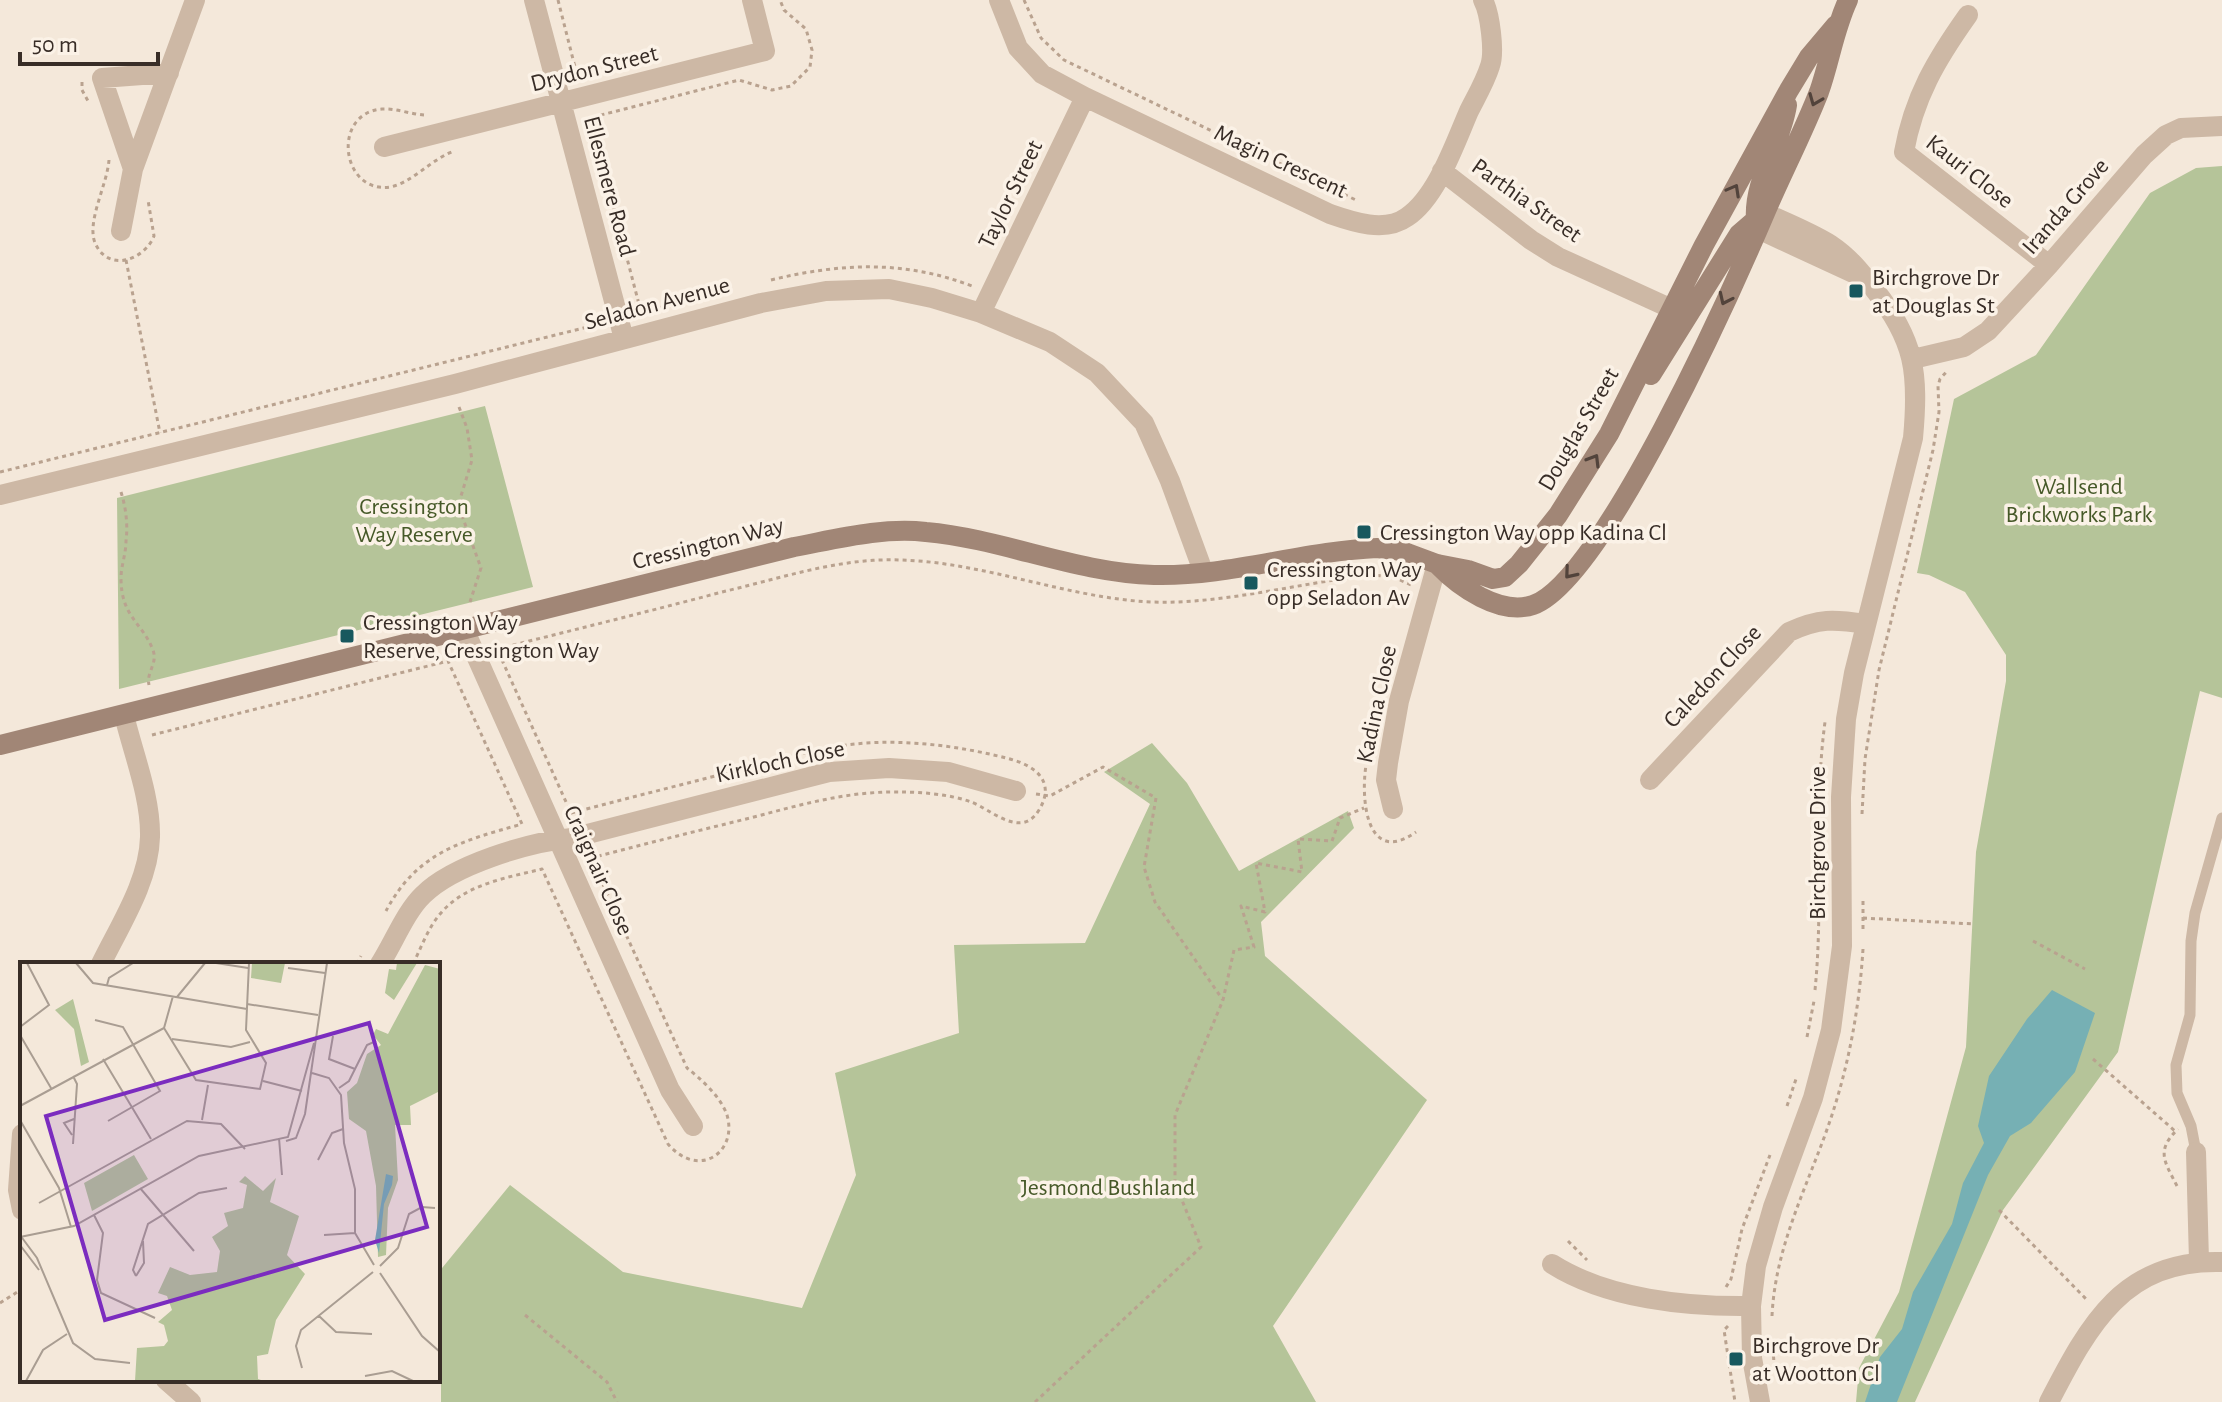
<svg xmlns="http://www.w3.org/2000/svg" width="2222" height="1402" font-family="'Alegreya Sans',sans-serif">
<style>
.green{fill:#b5c499}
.water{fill:#76b0b4}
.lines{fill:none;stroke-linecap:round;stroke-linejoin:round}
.path{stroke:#b9a28f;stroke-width:3;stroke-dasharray:4 4;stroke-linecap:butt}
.lane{stroke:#cdb8a5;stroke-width:11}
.street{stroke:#cdb8a5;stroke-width:20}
.secondary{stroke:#a18676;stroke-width:20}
.oneway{stroke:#52433b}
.poi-dot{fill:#18585e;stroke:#fbf2e7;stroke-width:3}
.labels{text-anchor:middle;stroke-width:7;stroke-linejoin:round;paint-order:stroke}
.street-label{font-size:24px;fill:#382d27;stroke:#fbf2e7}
.poi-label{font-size:24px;fill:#382d27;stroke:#fbf2e7;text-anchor:start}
.park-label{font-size:24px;fill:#465928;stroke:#fbf2e7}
.inset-road{fill:none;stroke:#a99d92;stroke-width:2}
.view{fill:#7b2cbf;fill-opacity:0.15;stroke:#7b2cbf;stroke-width:4}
.inset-edge{fill:none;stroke:#382d27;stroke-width:4}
</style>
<rect width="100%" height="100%" fill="#f4e8da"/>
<!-- green -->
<path class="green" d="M 2222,166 L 2222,698 L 2200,691 L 2118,1052 L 2003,1210 L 1915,1402 L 1856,1402 L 1859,1368 L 1899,1292 L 1966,1047 L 1976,852 L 2006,681 L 2006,655 L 1965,592 L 1929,575 L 1917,573 L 1954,399 L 2036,355 L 2150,193 L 2196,168 Z
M 485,406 L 533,587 L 119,689 L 117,498 Z
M 1152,743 L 1187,783 L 1239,871 L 1348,811 L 1354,828 L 1261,922 L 1265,956 L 1427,1100 L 1273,1326 L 1316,1402 L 441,1402 L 441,1365 L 438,1363 L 438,1273 L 510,1185 L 623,1272 L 802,1308 L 856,1175 L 835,1073 L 959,1033 L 954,945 L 1085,943 L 1150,804 L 1104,772 Z"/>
<!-- water -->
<path class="water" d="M 2052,990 L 2095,1013 L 2075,1072 L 2031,1123 L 2010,1136 L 1988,1175 L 1897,1402 L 1865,1402 L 1880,1357 L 1902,1329 L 1913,1292 L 1952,1224 L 1963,1183 L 1984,1143 L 1978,1126 L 1989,1076 L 2027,1019 Z"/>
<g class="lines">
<!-- path -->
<path class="path" d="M 558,0 L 576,71 L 579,77
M 1024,0 L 1041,38 L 1064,60 L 1358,201
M 82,82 L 82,90 L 88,101
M 424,115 C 410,114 395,108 382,109 C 331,113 341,194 390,187 C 412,183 430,160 454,151
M 109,160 C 107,186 85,224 96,245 C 110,273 145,259 154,236 L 148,200
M 126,260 L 160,433
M 771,280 C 841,263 904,260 972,286
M 671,305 L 641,312 L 591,120 L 597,116 L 739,80 L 772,90 L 791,86 L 810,67 L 812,50 L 806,29 L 784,10 L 780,0
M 459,407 L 467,428 L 472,460 L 461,496 L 460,510 L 481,568 L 469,605
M 0,472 L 600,324
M 121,492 C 126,508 128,525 126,541 C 126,554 121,566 121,578 C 121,617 142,622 153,650 C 158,664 146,672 149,685
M 152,735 L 448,661 L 522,824 C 462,841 417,852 386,911
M 1367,760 C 1360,792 1364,869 1416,832
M 1036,794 L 1050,796 L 1103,767 L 1156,798 L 1144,867 L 1155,902 L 1223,1000
M 1862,814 L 1865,759 L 1879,670 L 1933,450 L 1939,412 L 1938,386 L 1940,379 L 1948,370
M 1863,901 L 1863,930
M 1863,918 L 1974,924
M 2033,941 L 2085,969
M 357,964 L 361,956
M 413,964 C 421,948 428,928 440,914 C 465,884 506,878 542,869 L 668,1144 C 699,1180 738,1152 727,1115 C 721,1097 701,1079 687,1068 L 591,858 C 644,844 697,831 750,818 C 800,805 847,791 899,792 C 921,792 949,794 971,802 C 991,809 1021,840 1039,810 C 1056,782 1036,766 1010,759 C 964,747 914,740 866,743 C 824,746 782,759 742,769 C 685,784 628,798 571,813 L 497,649 C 574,630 650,611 726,591 C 777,579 828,562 880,560 C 969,557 1049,593 1136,601 C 1210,608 1297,583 1371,575 L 1394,577 L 1411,585
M 1815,990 C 1824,901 1813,811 1825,722
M 1807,1037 L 1814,1001
M 2093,1059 L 2175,1131
M 1787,1106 L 1796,1079
M 2177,1186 C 2165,1162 2155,1151 2178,1129
M 1999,1210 L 2088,1301
M 1568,1241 L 1587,1260
M 1726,1287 L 1731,1279 L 1742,1229 L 1770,1155
M 0,1303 L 22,1289
M 525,1315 L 607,1382 L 617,1402
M 1772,1316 C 1775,1251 1803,1195 1825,1135 C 1847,1075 1859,1013 1863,949
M 1728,1326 L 1724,1330 L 1735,1402
M 1773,1348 L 1774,1364
M 1035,1402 L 1201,1247 L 1175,1183 L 1175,1115 L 1223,1000 L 1234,950 L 1254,947 L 1241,906 L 1265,912 L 1256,863 L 1302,872 L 1298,839 L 1332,841 L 1340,818 L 1364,808"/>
<!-- lane -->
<path class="lane" d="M 2196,1152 L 2191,1126 L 2177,1093 L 2176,1065 L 2190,1015 L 2191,941 L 2195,913 L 2222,818"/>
<!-- street -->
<path class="street" d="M 534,0 L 624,339
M 999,0 L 1018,48 L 1042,74 L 1085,97 L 1330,214 C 1353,222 1385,233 1407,217 C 1437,197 1455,143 1469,111 C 1476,97 1485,82 1490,66 C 1495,52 1490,13 1483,0
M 1968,15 C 1936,60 1914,97 1904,152 L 2049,265
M 384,147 L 765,51 L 752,0
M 133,169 L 102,78 L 169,73
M 1442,171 L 1531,240 L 1558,257 L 1672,309
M 1758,229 L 1853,273
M 121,231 L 133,169 L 195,0
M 981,313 L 1085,97
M 1913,359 L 1964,347 L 1988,331 L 2049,265 L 2144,155 L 2166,135 L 2181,128 L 2222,126
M 0,495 L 455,384 L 761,303 L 826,291 L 889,289 L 932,298 L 981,313 L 1050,342 L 1097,373 L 1144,423 L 1170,481 L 1203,571
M 465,631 L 670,1090 L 693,1126
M 1650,780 L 1789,632 C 1819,618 1834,619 1866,624
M 1393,809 L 1386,780 L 1388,763 L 1399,701 L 1437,564
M 101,964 C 120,925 149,881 150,837 C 151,797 133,753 124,715
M 380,964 C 393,944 406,911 423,895 C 453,865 529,842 572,838 L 829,772 L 889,768 L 948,772 L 1016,791
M 22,1134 L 18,1190 L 22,1210
M 2196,1152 L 2199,1261
M 1552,1264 C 1607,1299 1687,1307 1751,1306
M 166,1380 L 191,1402
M 1760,1402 L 1752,1358 L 1751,1306 L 1756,1266 L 1773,1207 L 1813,1098 L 1831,1030 L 1842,946 L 1841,797 L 1846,719 L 1854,673 L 1913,438 C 1919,373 1915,340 1874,289 C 1861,272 1849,257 1831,245 C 1810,232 1787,223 1765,213
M 2049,1402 C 2089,1325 2123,1259 2222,1262"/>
<!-- secondary -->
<path class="secondary" d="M 1756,220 C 1753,180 1781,145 1787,105
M 1651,375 L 1739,234 L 1761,215
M 1437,564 C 1459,587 1500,616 1533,605 C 1603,581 1733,288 1765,213 C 1782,173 1803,133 1819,92 C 1830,61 1834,30 1848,0
M 0,745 L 794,547 C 837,539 882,527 926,532 C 1003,539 1076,573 1154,575 C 1228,577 1303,551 1377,548 L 1402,551 L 1437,564 L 1468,570 L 1493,579 L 1505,577 L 1519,564 L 1558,515 L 1609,434 L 1704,245 L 1789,90 L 1809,57 L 1836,25"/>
</g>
<!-- one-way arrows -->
<defs><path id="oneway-chevron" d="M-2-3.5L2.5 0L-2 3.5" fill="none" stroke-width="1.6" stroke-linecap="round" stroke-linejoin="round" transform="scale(2)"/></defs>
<g class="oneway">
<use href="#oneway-chevron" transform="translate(1815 100) rotate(112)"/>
<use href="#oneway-chevron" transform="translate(1734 190) rotate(-61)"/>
<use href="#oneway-chevron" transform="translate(1725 299) rotate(115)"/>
<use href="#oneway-chevron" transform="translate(1594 460) rotate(-59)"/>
<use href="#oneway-chevron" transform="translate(1570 573) rotate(130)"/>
</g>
<!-- markers -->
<g class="poi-dot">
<rect x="1848" y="283" width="16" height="16" rx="4"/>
<rect x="1356" y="524" width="16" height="16" rx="4"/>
<rect x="1243" y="575" width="16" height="16" rx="4"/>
<rect x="339" y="628" width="16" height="16" rx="4"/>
<rect x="1728" y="1351" width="16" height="16" rx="4"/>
</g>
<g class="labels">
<!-- street labels -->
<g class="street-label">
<text transform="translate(594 68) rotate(-14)" y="8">Drydon Street</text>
<text transform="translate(1281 161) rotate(25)" y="8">Magin Crescent</text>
<text transform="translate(1970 171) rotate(38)" y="8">Kauri Close</text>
<text transform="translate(610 186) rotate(75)" y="8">Ellesmere Road</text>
<text transform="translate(1010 194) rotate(-64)" y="8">Taylor Street</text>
<text transform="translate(1527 200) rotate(35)" y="8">Parthia Street</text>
<text transform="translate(2065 206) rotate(-49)" y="8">Iranda Grove</text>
<text transform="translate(657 303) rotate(-15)" y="8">Seladon Avenue</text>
<text transform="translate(1578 429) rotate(-60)" y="8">Douglas Street</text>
<text transform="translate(708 543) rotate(-14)" y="8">Cressington Way</text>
<text transform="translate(1712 676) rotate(-47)" y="8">Caledon Close</text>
<text transform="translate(1376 704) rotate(-78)" y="8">Kadina Close</text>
<text transform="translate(780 761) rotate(-12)" y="8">Kirkloch Close</text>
<text transform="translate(1817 843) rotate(-90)" y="8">Birchgrove Drive</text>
<text transform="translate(599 870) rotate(66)" y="8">Craignair Close</text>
</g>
<!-- poi labels -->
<g class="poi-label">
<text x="1872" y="285">Birchgrove Dr<tspan x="1872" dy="28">at Douglas St</tspan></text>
<text x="1380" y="540">Cressington Way opp Kadina Cl</text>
<text x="1267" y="577">Cressington Way<tspan x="1267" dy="28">opp Seladon Av</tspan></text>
<text x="363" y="630">Cressington Way<tspan x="363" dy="28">Reserve, Cressington Way</tspan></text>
<text x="1752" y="1353">Birchgrove Dr<tspan x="1752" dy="28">at Wootton Cl</tspan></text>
</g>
<!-- park labels -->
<g class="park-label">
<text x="2079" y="494">Wallsend<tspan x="2079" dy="28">Brickworks Park</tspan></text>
<text x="414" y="514">Cressington<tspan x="414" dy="28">Way Reserve</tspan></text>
<text x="1108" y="1195">Jesmond Bushland</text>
</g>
</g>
<!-- overview -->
<g transform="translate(20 962)">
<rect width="420" height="420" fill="#f4e8da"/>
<path d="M 232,1 L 265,1 L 261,21 L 231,16 ZM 377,1 L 397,1 L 374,38 L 365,31 L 369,7 L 376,8 ZM 405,3 L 420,7 L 420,129 L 390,144 L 391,163 L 375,163 L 378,218 L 368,246 L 366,293 L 358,295 L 356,224 L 346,169 L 329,157 L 327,130 L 337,121 L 347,92 L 361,83 L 353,73 L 356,67 L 368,72 ZM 53,37 L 69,100 L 61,104 L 54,67 L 35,48 ZM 114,193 L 128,217 L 72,249 L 64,221 ZM 225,214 L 243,229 L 256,216 L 250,240 L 279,254 L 267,293 L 285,312 L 256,358 L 248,392 L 237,394 L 238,417 L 244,419 L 115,419 L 117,386 L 144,384 L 148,379 L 144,363 L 138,360 L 152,348 L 147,334 L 138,331 L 150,305 L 170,313 L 197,310 L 200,289 L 192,275 L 208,264 L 204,251 L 223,246 L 227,223 L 219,220 Z" fill="#b5c499"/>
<path d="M 366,212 L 373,214 L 372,223 L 364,242 L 359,291 L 355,278 Z" fill="#76b0b4"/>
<path class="inset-road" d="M 56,1 L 73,21 L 227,47M 196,1 L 228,6M 268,6 L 305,11M 87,23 L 89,16 L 113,1M 157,35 L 185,1M 227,42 L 298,53M 75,58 L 103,65 L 140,129 L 88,159M 0,65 L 29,43 L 7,1M 144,66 L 176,118 L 240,127 L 246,101 L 226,68 L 229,1M 0,73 L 31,126M 313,74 L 309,97 L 335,107M 152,77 L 211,85 L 230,80M 83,97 L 131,177M 292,111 L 309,116 L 321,133 L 324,181 L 335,227 L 335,271 L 354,303M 53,114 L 57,122 L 53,182M 243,119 L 282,129M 319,126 L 329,119 L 347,83 L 356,79M 0,144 L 144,66 L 153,34M 0,158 L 39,226 L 51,265M 182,158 L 188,123M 52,173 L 44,161 L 54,157M 259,176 L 262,213M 266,179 L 276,176 L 285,152 L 307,1M 298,198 L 312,171 L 323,167M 120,226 L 174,289M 19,241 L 167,159 L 201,162 L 225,187M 74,253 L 83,271 L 77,318 L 81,331 L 135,356M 0,273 L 17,296 L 53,381 L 75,397 L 110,401M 304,273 L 335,271M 0,275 L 54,264 L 179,194 L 268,175 L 294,81M 0,283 L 19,308M 360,304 L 378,286 L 389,252 L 402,245 L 415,246M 360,311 L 402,374 L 420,390M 116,314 L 113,308 L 128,262 L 179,231 L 207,226M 116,314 L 124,301 L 123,279M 299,354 L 316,370 L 352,372M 282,406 L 276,384 L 281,368 L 353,310M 345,414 L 372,409 L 393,419M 6,419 L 23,388 L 47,372"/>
<path class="view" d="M 349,61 L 407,265 L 85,358 L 26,154 Z"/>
<rect width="420" height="420" class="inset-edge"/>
</g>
<!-- scale -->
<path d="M20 52v12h138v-12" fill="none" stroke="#382d27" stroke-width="4"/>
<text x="32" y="52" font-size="24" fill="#382d27" stroke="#fbf2e7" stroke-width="6" paint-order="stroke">50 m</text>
</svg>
